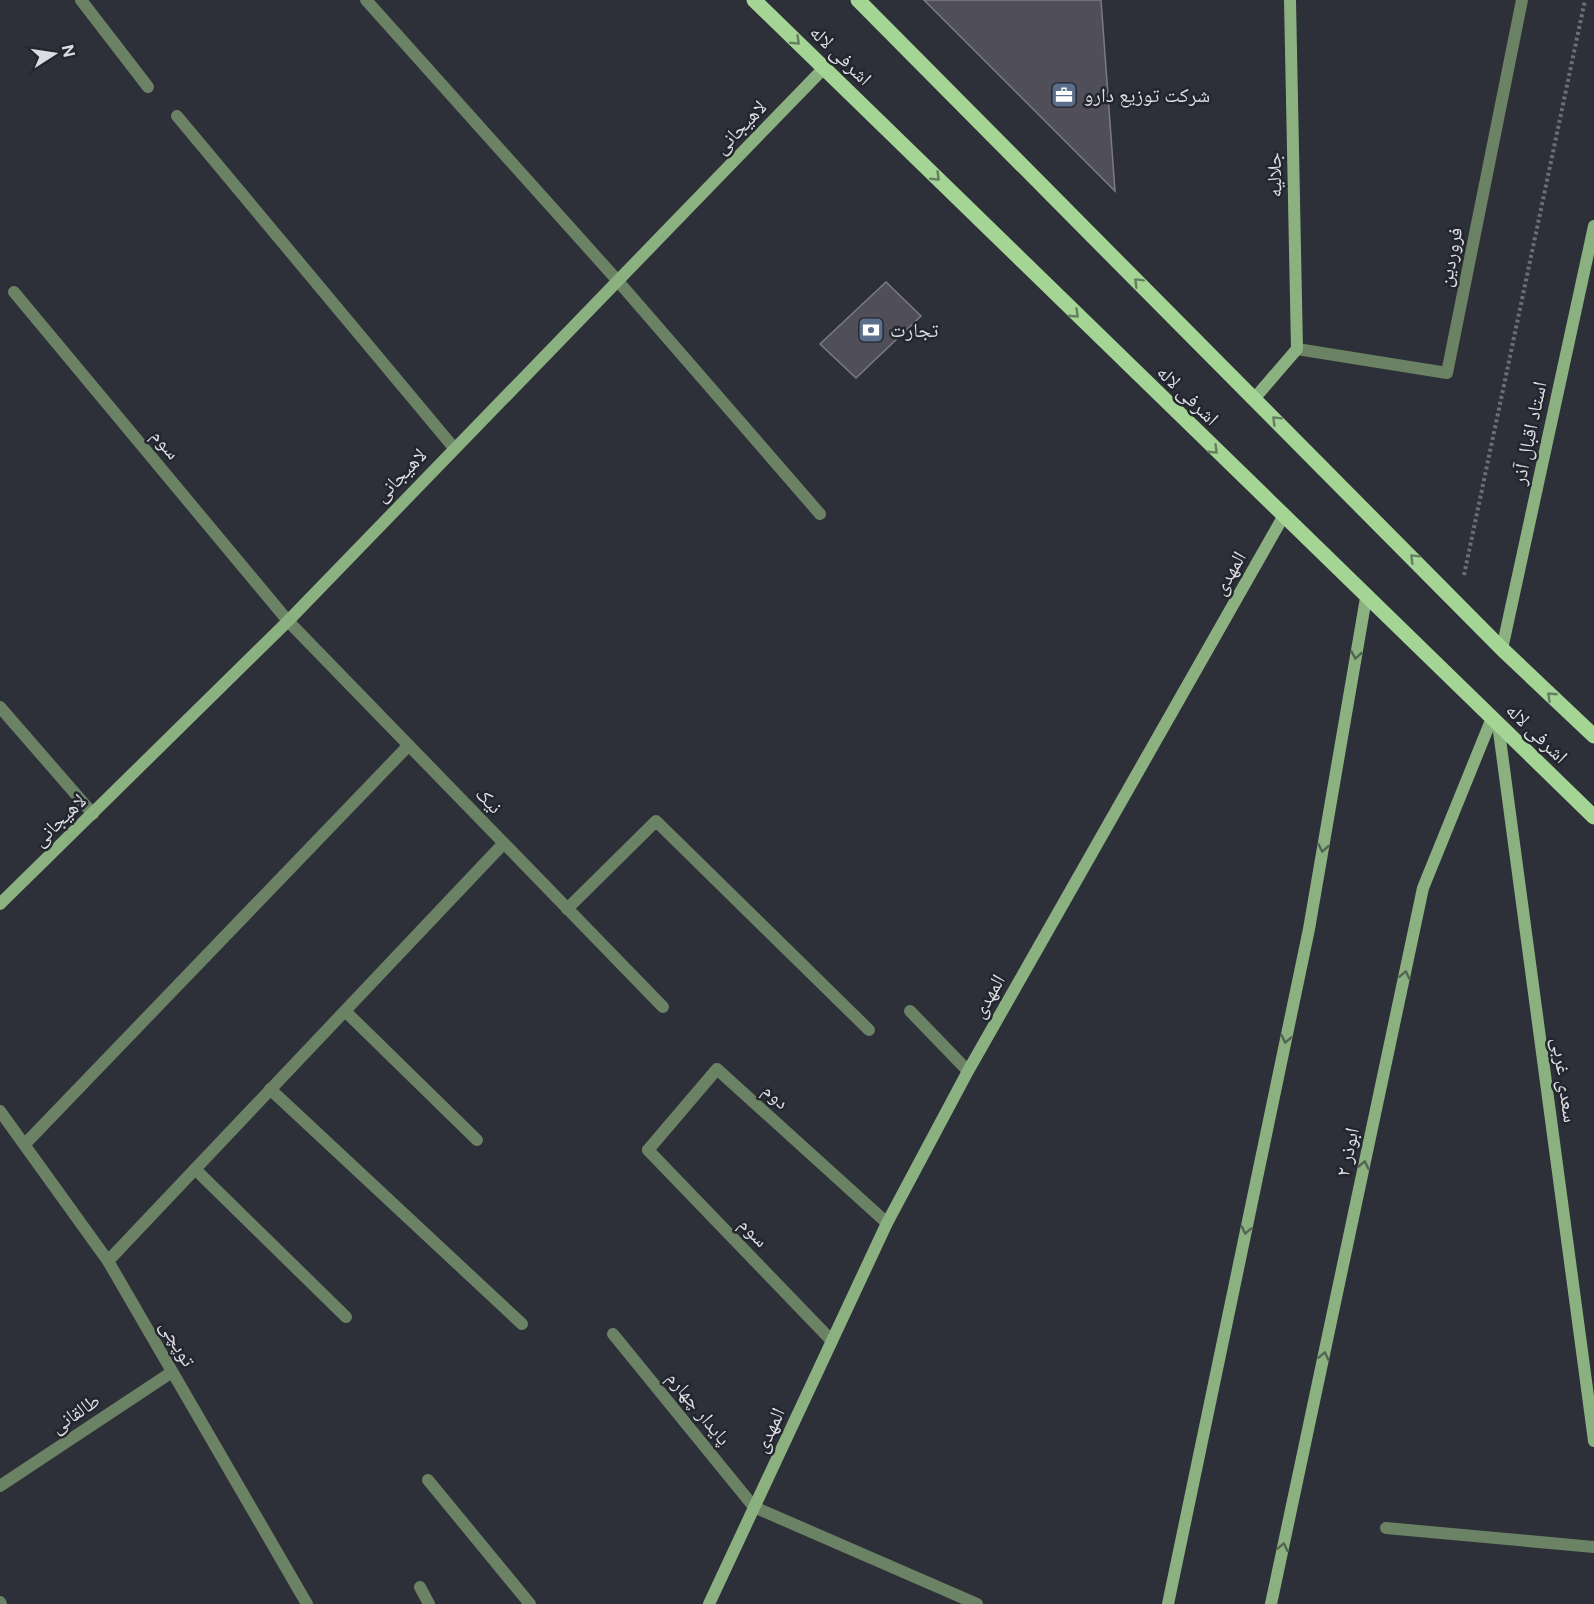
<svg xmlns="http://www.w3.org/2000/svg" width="1594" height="1604" font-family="'Public Sans','Noto Naskh Arabic',sans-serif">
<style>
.building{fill:#504e58;stroke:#7c7b85;stroke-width:1.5}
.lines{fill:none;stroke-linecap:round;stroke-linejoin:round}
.path{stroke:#6b6e75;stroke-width:4;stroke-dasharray:3 3;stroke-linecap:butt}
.lane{stroke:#6b8264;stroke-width:12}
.street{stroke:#6b8264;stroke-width:12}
.secondary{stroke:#8cb180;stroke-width:12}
.primary{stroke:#a5d595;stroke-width:15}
.oneway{stroke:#647e62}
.oneway2{stroke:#526553}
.labels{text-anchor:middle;stroke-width:5;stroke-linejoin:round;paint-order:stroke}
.street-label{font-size:20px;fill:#dbdde2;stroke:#23262e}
.poi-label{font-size:20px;fill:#dbdde2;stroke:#23262e;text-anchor:start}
</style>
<rect width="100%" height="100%" fill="#2d3038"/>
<!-- building -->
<path class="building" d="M 924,0 L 1101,0 L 1115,191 Z
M 886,282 L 921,316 L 856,378 L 820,344 Z"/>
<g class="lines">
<!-- path -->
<path class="path" d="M 1464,575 L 1585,0"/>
<!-- lane -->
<path class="lane" d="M 567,909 L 656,821 L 869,1030
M 345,1011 L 477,1140
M 910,1011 L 968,1071
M 270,1089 L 522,1324
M 648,1150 L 832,1341
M 195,1169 L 346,1317
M 428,1480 L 530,1604
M 0,1486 L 172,1372
M 754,1507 L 977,1604
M 0,1602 L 1,1604"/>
<!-- street -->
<path class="street" d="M 81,0 L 148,87
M 366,0 L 617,280 L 820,514
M 177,116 L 454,448
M 14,292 L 288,621 L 663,1007
M 1297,349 L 1447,373 L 1522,0
M 0,707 L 93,814
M 0,1111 L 108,1261 L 307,1604
M 25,1144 L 409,745
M 648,1150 L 717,1069 L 887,1223
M 108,1261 L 504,843
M 613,1334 L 754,1507
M 1386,1528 L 1594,1547
M 420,1587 L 429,1604"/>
<!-- secondary -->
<path class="secondary" d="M 1254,399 L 1297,349 L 1290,0
M 1502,649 L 1594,226
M 1498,724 L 1594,1441
M 0,904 L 288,621 L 824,68
M 709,1604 L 887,1223 L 968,1071 L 1283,517
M 1168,1604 L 1309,929 L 1366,598
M 1271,1604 L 1423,888 L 1492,718"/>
<!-- primary -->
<path class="primary" d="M 754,0 L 1594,817
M 858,0 L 1502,649 L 1594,736"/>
</g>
<!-- one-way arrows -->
<defs><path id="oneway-chevron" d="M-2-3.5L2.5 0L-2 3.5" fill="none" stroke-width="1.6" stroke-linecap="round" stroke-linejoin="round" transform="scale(1.5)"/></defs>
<g class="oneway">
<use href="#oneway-chevron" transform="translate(796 41) rotate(44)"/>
<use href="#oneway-chevron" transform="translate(936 177) rotate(44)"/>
<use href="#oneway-chevron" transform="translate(1138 282) rotate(-135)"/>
<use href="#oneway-chevron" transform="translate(1075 314) rotate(44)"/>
<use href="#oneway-chevron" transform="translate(1276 420) rotate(-135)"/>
<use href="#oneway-chevron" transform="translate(1214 450) rotate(44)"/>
<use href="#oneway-chevron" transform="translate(1414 558) rotate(-135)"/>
<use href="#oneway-chevron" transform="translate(1551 696) rotate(-137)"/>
</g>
<g class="oneway2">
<use href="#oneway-chevron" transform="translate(1356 655) rotate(100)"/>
<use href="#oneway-chevron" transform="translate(1323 848) rotate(100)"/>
<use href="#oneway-chevron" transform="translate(1405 975) rotate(-78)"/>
<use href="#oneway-chevron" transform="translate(1286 1039) rotate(102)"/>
<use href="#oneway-chevron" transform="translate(1364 1165) rotate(-78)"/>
<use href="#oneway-chevron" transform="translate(1246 1230) rotate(102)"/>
<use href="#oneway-chevron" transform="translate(1324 1356) rotate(-78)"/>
<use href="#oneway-chevron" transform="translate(1283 1547) rotate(-78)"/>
</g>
<!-- icons -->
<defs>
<g id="office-square" transform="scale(1.35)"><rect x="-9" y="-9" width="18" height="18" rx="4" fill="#5c6f8a" stroke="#23262e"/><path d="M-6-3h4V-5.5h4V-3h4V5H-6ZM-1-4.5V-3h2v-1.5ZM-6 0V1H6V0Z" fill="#fff"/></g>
<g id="bank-square" transform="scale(1.35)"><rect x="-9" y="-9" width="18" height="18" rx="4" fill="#5c6f8a" stroke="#23262e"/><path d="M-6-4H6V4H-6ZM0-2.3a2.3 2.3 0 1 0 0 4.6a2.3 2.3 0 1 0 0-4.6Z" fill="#fff"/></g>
</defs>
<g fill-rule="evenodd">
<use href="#office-square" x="1064" y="95"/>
<use href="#bank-square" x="871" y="330"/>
</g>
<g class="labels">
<!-- street labels -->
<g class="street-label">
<text transform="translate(841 55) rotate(44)" y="7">اشرفی لاله</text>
<text transform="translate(740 127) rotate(-46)" y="7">لاهیجانی</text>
<text transform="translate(1274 175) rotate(-91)" y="7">جلالیه</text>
<text transform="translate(1450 257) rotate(-79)" y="7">فروردین</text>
<text transform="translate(1188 395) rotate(44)" y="7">اشرفی لاله</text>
<text transform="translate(1529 433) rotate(-78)" y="7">استاد اقبال آذر</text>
<text transform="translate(166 444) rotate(50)" y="7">سوم</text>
<text transform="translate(400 475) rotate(-46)" y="7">لاهیجانی</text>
<text transform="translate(1229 573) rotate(-60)" y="7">المهدی</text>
<text transform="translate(1537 733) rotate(44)" y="7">اشرفی لاله</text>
<text transform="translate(489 800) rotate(46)" y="7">نیک</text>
<text transform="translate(59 820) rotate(-44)" y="7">لاهیجانی</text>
<text transform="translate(988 996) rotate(-60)" y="7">المهدی</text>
<text transform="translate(1565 1080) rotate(82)" y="7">سعدی غربی</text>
<text transform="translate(776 1096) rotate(42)" y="7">دوم</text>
<text transform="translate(1347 1152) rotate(-78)" y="7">ابوذر ۲</text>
<text transform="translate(754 1232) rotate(46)" y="7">سوم</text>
<text transform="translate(178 1343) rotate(60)" y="7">توپچی</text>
<text transform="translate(699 1408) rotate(51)" y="7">پایدار چهارم</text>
<text transform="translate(75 1413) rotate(-34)" y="7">طالقانی</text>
<text transform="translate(769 1430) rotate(-65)" y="7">المهدی</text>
</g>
<!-- poi labels -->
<g class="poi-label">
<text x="1084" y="102">شرکت توزیع دارو</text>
<text x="890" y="337">تجارت</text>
</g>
</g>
<!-- north arrow -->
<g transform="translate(54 54) rotate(78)" stroke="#23262e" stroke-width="4.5" paint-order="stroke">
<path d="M0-4.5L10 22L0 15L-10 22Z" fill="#dbdde2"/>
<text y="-9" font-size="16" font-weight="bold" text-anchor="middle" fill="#dbdde2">N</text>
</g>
</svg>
